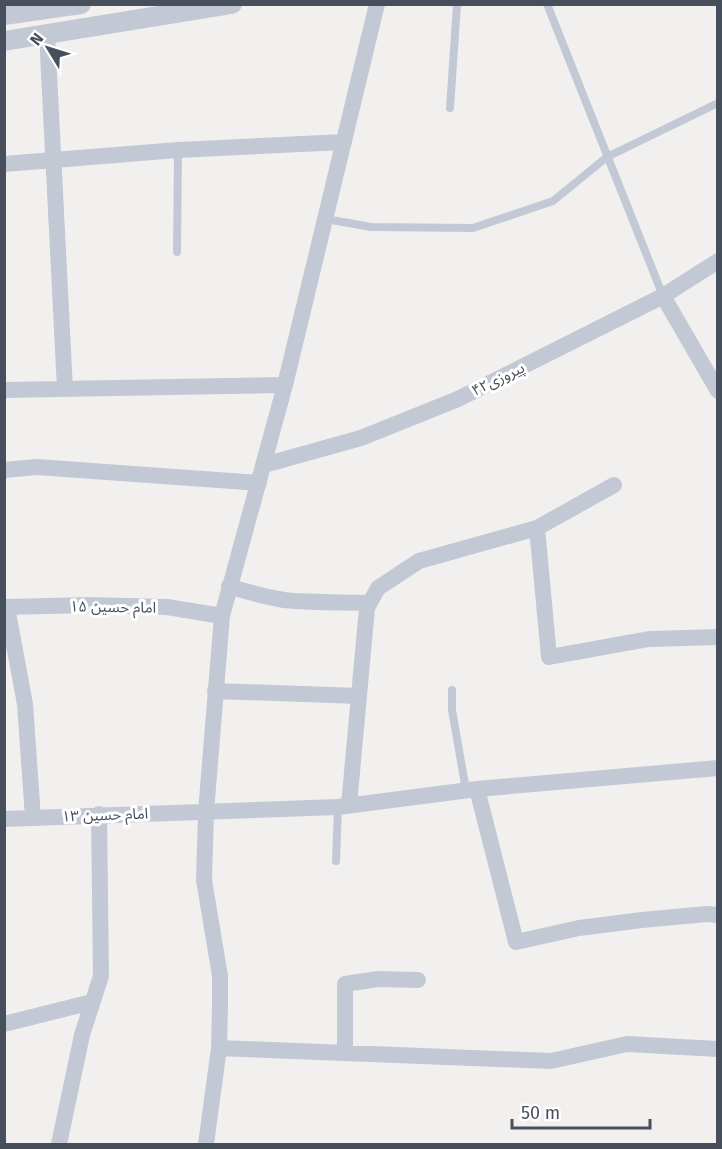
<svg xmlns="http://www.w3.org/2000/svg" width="722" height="1149" font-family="'Fira Sans','Noto Sans Arabic',sans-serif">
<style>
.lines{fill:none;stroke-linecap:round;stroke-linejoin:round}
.service{stroke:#c3c9d4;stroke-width:8}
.minor{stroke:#c3c9d4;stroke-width:16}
.tertiary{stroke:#c3c9d4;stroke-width:20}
.labels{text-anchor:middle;stroke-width:6;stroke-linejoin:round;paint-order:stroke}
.street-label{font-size:15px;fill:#474f5c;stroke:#fff}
</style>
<rect width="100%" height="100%" fill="#f2f0ef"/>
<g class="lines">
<!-- service -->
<path class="service" d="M 547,4 L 663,296
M 450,108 L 457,4
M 326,219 L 371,227 L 473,228 L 553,201 L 607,157 L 718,103
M 177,252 L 178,150
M 452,690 L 452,710 L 466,790
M 336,861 L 338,807"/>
<!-- minor -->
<path class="minor" d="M 47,34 L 65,389
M 4,164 L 178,150 L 344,142
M 663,296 L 718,391
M 4,390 L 285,385
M 264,465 L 361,438 L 458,399 L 663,296 L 718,261
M 4,470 L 37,467 L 259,483
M 537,528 L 549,657 L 649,639 L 718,637
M 229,586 C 247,592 266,597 284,600 C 313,603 341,602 370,603
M 4,607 L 89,605 L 167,607 L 222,616
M 7,607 L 25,704 L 33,818
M 215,691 L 359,696
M 477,789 L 516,942 L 579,928 L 642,920 L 707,914 L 718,915
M 349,805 L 367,608 L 378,588 L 419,561 L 537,528 L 614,485
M 4,819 L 338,807 L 477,789 L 718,768
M 4,1024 L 92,1002
M 219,1048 L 551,1061 L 627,1044 L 718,1049
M 345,1053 L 345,984 L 378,979 L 418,980
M 59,1144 L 82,1035 L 101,976 L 99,814
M 206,1144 L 219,1048 L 220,1005 L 220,976 L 204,880 L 206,812 L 222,616 L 285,385 L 377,4"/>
<!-- tertiary -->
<path class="tertiary" d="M 4,15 L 81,4
M 4,41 L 232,4"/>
</g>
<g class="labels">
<!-- street labels -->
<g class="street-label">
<text transform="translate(498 379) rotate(-26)" y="5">پیروزی۴۲</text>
<text transform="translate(113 607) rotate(1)" y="5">امام حسین ۱۵</text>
<text transform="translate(105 815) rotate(-2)" y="5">امام حسین ۱۳</text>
</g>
</g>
<!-- border -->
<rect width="722" height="1149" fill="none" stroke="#474f5c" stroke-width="12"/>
<!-- north arrow -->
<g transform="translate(48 48) rotate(308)" stroke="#ffffff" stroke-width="4.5" paint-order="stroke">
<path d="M0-4.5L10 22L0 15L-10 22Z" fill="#474f5c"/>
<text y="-9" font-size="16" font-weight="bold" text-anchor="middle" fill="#474f5c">N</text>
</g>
<!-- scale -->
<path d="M512 1119v9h138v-9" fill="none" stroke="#474f5c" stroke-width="3"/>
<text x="521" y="1119" font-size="18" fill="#474f5c" stroke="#ffffff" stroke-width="4.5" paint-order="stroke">50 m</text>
</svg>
